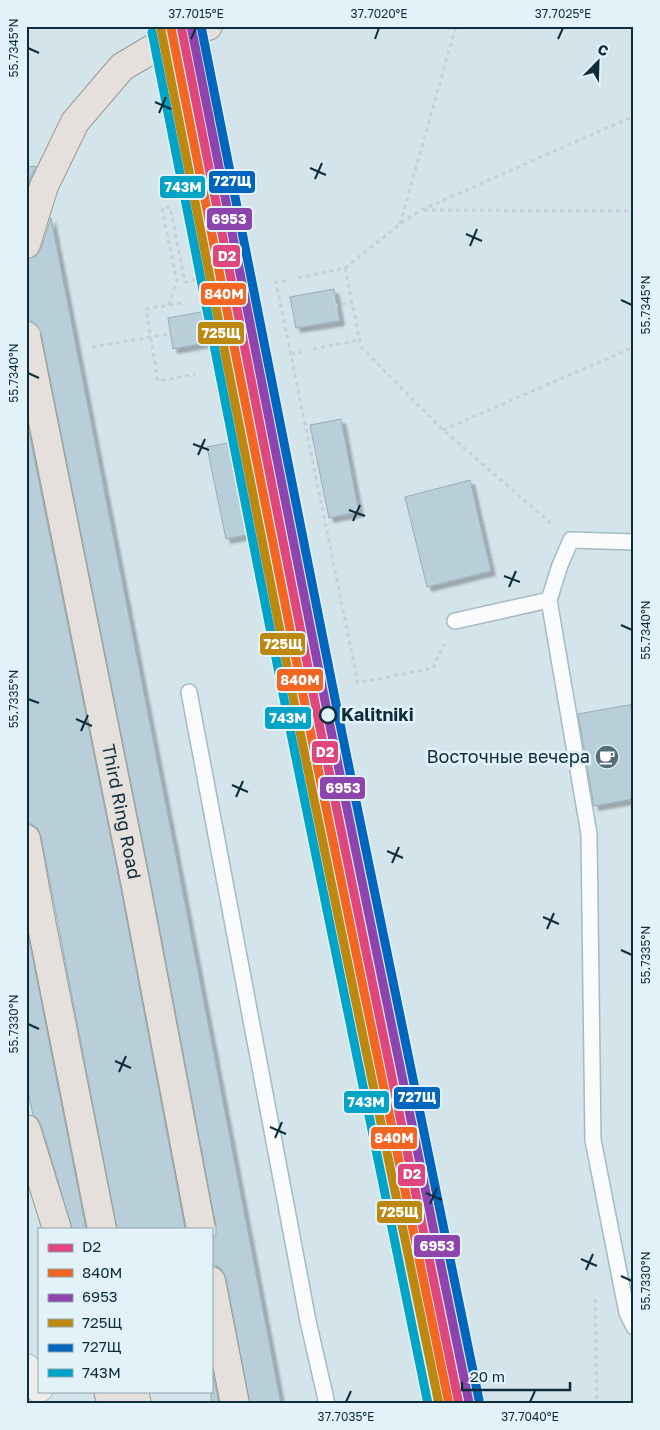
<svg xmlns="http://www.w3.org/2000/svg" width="660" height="1430" font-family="'Golos Text',sans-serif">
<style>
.building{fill:#b8cfda;stroke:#98aeb7;filter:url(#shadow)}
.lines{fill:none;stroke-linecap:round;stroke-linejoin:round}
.lane-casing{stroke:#a5bac4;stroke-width:18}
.secondary-casing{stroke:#a5bac4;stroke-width:30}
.primary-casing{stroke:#9d9995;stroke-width:30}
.path{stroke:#cad0d2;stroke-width:3;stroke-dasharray:4 4;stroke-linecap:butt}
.lane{stroke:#f9fbfc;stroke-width:15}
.secondary{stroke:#eeedec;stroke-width:28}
.primary{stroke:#e5e0dc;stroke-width:28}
.primary-bridge-casing{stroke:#9d9995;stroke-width:30;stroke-linecap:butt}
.primary-bridge{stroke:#e5e0dc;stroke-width:28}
.rail-1-casing{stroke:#e3f1f9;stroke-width:12}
.rail-2-casing{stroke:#e3f1f9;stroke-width:12}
.rail-3-casing{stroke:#e3f1f9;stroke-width:12}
.rail-4-casing{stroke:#e3f1f9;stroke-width:12}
.rail-5-casing{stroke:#e3f1f9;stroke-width:12}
.rail-6-casing{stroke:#e3f1f9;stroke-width:12}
.rail-1{stroke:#df477c;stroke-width:9}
.rail-2{stroke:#f26522;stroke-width:9}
.rail-3{stroke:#8e44ad;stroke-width:9}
.rail-4{stroke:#bc880f;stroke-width:9}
.rail-5{stroke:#0065bd;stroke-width:9}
.rail-6{stroke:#01a3c7;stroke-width:9}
.ticks{fill:none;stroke:#0d2d3b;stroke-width:2}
.stop-dot{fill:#e3f1f9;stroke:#0d2d3b;stroke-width:2.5}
.labels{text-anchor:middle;stroke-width:5;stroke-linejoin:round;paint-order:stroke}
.stop-label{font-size:18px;font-weight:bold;fill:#0d2d3b;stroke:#e3f1f9;text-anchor:start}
.poi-label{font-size:18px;fill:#0d2d3b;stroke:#e3f1f9;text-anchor:end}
.street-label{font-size:18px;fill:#0d2d3b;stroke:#e3f1f9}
.line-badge{stroke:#e3f1f9;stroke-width:2}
.badge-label{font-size:14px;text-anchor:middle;font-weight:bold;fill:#fff}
.neatline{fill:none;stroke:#0d2d3b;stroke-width:2}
.ticks-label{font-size:12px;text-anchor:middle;fill:#0d2d3b}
</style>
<defs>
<filter id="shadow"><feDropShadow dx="4.5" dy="4.5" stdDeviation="1" flood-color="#0004"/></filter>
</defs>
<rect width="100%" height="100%" fill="#d4e4eb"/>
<!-- building -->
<path class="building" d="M 36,166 L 30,179 L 26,190 L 26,167 Z
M 51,218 L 179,872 L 281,1404 L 250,1404 L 226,1278 L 222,1270 L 217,1266 L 211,1266 L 211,1241 L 216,1234 L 216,1226 L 150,878 L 41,333 L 37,325 L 31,321 L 26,321 L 26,259 L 36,256 L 41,249 Z
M 334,289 L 340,321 L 296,328 L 290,297 Z
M 206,311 L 212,342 L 173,349 L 168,318 Z
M 26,417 L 120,884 L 185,1229 L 117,1229 L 41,836 L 38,829 L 32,824 L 26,824 Z
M 341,419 L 359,512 L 329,518 L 310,425 Z
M 238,441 L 257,533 L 226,539 L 207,447 Z
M 470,480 L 491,571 L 427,587 L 405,497 Z
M 634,704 L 634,799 L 594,806 L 578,714 Z
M 26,927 L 27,929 L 86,1229 L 72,1229 L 41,1124 L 37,1118 L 33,1115 L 26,1083 Z
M 211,1364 L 219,1404 L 211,1404 Z"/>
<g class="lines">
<!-- lane casing -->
<g class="lane-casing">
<path id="lane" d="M 634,542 L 571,540 L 560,565 L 549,600 L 589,834 L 593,1140 L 627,1313 L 634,1327
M 455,621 L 549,600
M 189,692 L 308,1321 L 327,1404"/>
</g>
<!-- secondary casing -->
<g class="secondary-casing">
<path id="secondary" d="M 26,1368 L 39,1388"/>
</g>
<!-- primary casing -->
<g class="primary-casing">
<path id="primary" d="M 26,244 L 44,186 L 75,122 L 122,67 L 181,32 L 208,26
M 26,839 L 42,926 L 102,1229
M 26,1129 L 57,1229
M 211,1281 L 235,1404
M 108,1391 L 112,1404
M 134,1391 L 137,1404"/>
</g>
<!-- path -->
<path class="path" d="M 424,210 L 634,211
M 400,224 L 456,26
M 345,268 L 361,347 L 443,430 L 551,523
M 298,278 L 345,268 L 400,224 L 421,210 L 634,116
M 286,281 L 276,282 L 358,683 L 433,668 L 444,644
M 204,299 L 214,298
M 181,303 L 146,309 L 158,381 L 195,374
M 168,305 L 177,282 L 162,208 L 170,207 L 185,282 L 210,277 L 229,368 L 218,370
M 326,307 L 351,303
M 92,347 L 181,332
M 313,349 L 359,340
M 291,354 L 301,352
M 443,430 L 634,347
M 595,1299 L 597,1404"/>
<!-- lane -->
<use href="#lane" class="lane"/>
<!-- secondary -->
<use href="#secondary" class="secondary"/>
<!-- primary -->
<use href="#primary" class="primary"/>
<!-- primary-bridge casing -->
<g class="primary-bridge-casing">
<g id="primary-bridge">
<path id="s1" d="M 26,336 L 135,881 L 201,1229"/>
</g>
</g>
<!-- primary-bridge -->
<use href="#primary-bridge" class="primary-bridge"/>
<!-- rail-1 casing -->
<g class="rail-1-casing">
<path id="rail-1" d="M 181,26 L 318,718 L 459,1404"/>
</g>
<!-- rail-2 casing -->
<g class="rail-2-casing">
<path id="rail-2" d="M 171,28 L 308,720 L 449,1404"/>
</g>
<!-- rail-3 casing -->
<g class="rail-3-casing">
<path id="rail-3" d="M 191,26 L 328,716 L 469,1402"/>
</g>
<!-- rail-4 casing -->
<g class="rail-4-casing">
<path id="rail-4" d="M 161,30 L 298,722 L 439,1404"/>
</g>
<!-- rail-5 casing -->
<g class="rail-5-casing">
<path id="rail-5" d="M 201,26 L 338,714 L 479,1400"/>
</g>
<!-- rail-6 casing -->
<g class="rail-6-casing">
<path id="rail-6" d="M 152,32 L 289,724 L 428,1404"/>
</g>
<!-- rail-1 -->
<use href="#rail-1" class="rail-1"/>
<!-- rail-2 -->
<use href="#rail-2" class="rail-2"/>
<!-- rail-3 -->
<use href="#rail-3" class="rail-3"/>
<!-- rail-4 -->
<use href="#rail-4" class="rail-4"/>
<!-- rail-5 -->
<use href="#rail-5" class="rail-5"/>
<!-- rail-6 -->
<use href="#rail-6" class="rail-6"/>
</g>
<!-- ticks -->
<path class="ticks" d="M 191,39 L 196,28M 375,39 L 379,28M 558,39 L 563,28M 28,48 L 39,53M 155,102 L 171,109M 159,113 L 166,97M 310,168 L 326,175M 315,179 L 322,163M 466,234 L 482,241M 470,246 L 477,229M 621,300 L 632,305M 28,373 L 39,378M 193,444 L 209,450M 198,455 L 205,439M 349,510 L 365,516M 353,521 L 360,505M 504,576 L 520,582M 509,587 L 516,571M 621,625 L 632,630M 28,699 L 39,703M 76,719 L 92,726M 81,731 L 88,715M 232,785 L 248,792M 236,797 L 243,781M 387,851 L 403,858M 392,863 L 399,847M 543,917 L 559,924M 547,929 L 554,913M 621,950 L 632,955M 28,1024 L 39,1029M 115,1061 L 131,1068M 119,1072 L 126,1056M 270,1127 L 286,1134M 275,1138 L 282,1122M 426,1193 L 442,1200M 430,1204 L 437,1188M 581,1259 L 597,1266M 586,1270 L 593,1254M 621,1276 L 632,1281M 346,1402 L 351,1391M 530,1402 L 535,1391"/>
<!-- icons -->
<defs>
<g id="cafe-disc" transform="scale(1.25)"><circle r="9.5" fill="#536d79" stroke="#e3f1f9"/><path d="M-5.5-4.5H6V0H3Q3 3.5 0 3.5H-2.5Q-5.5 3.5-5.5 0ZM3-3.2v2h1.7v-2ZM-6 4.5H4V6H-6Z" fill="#fff"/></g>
</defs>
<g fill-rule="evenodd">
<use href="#cafe-disc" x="607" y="757"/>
</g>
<!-- markers -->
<circle class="stop-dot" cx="328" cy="715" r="8"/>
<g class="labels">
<!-- stop labels -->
<g class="stop-label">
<text x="341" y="721">Kalitniki</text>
</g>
<!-- poi labels -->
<g class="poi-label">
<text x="590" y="763">Восточные вечера</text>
</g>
<!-- street labels -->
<g class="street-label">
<text dy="6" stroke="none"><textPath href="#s1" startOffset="485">Third Ring Road</textPath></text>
</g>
</g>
<g class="line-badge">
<rect x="208" y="170" width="48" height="24" rx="5" fill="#0065bd"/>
<rect x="159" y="175" width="47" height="24" rx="5" fill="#01a3c7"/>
<rect x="206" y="207" width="47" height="24" rx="5" fill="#8e44ad"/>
<rect x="212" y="244" width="29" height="24" rx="5" fill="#df477c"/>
<rect x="200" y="282" width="47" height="24" rx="5" fill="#f26522"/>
<rect x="197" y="321" width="48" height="24" rx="5" fill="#bc880f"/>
<rect x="259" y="632" width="47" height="24" rx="5" fill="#bc880f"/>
<rect x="276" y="668" width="48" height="24" rx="5" fill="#f26522"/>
<rect x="264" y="706" width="48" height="24" rx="5" fill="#01a3c7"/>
<rect x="311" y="740" width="28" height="24" rx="5" fill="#df477c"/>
<rect x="319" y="776" width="47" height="24" rx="5" fill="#8e44ad"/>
<rect x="393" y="1086" width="48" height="24" rx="5" fill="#0065bd"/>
<rect x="343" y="1090" width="47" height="24" rx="5" fill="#01a3c7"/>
<rect x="370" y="1126" width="48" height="24" rx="5" fill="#f26522"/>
<rect x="397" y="1163" width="29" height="24" rx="5" fill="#df477c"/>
<rect x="376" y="1200" width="47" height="24" rx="5" fill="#bc880f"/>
<rect x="413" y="1234" width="48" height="24" rx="5" fill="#8e44ad"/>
</g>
<g class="badge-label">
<text x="232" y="186">727Щ</text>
<text x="183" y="192">743М</text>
<text x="229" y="224">6953</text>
<text x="227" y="261">D2</text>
<text x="224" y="299">840М</text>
<text x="221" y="338">725Щ</text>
<text x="283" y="649">725Щ</text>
<text x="300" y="685">840М</text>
<text x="288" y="723">743М</text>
<text x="325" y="757">D2</text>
<text x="343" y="793">6953</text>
<text x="417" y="1102">727Щ</text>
<text x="366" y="1107">743М</text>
<text x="394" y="1143">840М</text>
<text x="412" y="1179">D2</text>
<text x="399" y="1217">725Щ</text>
<text x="437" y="1251">6953</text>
</g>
<!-- border -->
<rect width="660" height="1430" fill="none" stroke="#e3f1f9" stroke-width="55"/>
<!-- legend -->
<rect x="38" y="1228" width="175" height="165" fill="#e3f1f9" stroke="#8da3ad"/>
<rect x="48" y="1244" width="25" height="8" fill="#df477c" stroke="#8da3ad"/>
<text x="82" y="1252" font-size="15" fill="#0d2d3b">D2</text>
<rect x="48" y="1269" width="25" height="8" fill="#f26522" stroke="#8da3ad"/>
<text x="82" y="1278" font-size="15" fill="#0d2d3b">840М</text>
<rect x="48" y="1294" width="25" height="8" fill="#8e44ad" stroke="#8da3ad"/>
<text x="82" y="1302" font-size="15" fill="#0d2d3b">6953</text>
<rect x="48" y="1319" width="25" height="8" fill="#bc880f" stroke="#8da3ad"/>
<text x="82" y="1328" font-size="15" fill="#0d2d3b">725Щ</text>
<rect x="48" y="1344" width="25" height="8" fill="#0065bd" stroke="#8da3ad"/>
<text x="82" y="1352" font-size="15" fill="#0d2d3b">727Щ</text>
<rect x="48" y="1369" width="25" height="8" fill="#01a3c7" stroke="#8da3ad"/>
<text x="82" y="1378" font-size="15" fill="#0d2d3b">743М</text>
<!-- north arrow -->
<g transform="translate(598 62) rotate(23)" stroke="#e3f1f9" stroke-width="4" paint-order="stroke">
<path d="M0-4L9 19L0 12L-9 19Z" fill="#0d2d3b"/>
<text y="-8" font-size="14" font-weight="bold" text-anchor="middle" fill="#0d2d3b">С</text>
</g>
<!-- scale -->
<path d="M462 1382v8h108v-8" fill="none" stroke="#0d2d3b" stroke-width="2.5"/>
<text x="470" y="1382" font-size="15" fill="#0d2d3b" stroke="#e3f1f9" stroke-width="4" paint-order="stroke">20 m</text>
<rect x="28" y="28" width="604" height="1374" class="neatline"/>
<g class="ticks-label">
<text x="196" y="18">37.7015°E</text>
<text x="379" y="18">37.7020°E</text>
<text x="563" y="18">37.7025°E</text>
<text transform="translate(14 48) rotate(-90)" y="4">55.7345°N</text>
<text transform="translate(646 305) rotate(-90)" y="4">55.7345°N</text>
<text transform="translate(14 373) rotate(-90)" y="4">55.7340°N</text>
<text transform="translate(646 630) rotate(-90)" y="4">55.7340°N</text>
<text transform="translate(14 699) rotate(-90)" y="4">55.7335°N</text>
<text transform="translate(646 955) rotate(-90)" y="4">55.7335°N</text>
<text transform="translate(14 1024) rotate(-90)" y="4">55.7330°N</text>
<text transform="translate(646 1281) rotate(-90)" y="4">55.7330°N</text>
<text x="346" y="1421">37.7035°E</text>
<text x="530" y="1421">37.7040°E</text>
</g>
</svg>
